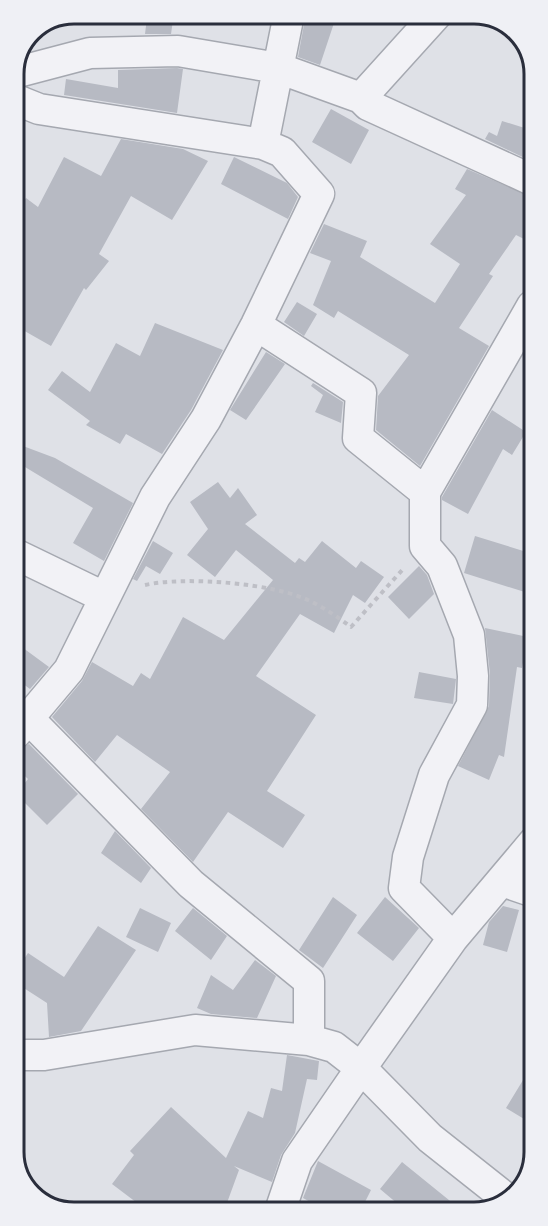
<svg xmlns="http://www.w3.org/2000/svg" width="548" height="1226" font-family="'DM Sans',sans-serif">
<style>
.building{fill:#b7bac3}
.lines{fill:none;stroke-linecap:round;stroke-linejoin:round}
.minor-casing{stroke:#a5a8b0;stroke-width:33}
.path{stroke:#bebfc6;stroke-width:4;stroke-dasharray:4.5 4.5;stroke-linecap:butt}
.minor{stroke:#f2f2f6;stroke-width:30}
.rim{fill:none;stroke:#2a2e3c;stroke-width:3}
</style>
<rect width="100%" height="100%" fill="#dfe1e7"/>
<!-- building -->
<path class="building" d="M 306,14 L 337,14 L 320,65 L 298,57 Z
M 147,18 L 173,20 L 171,34 L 145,34 Z
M 177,68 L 183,69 L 177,113 L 64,95 L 66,79 L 118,88 L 118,70 Z
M 331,109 L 369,130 L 351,164 L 312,142 Z
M 502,121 L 531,130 L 531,161 L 485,139 L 489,132 L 497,136 Z
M 121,139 L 183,149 L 208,161 L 172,220 L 131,196 L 99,254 L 109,261 L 86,290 L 84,288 L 51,346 L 14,325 L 14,215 L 26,198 L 38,207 L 64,157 L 101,176 Z
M 234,157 L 287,183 L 298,197 L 288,219 L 221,184 Z
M 467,169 L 532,197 L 532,243 L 516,235 L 489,274 L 493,276 L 459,328 L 489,346 L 420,466 L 376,430 L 378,396 L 409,355 L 338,311 L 334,318 L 313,305 L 331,261 L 310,253 L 324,224 L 367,241 L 360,257 L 435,303 L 460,264 L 430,244 L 466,195 L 455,189 Z
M 297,302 L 317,314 L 304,336 L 284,322 Z
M 155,323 L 223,350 L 191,410 L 162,454 L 126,434 L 120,444 L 86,425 L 90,421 L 48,390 L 62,371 L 90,392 L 116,343 L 140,356 Z
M 266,352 L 285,364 L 246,420 L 230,410 Z
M 313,383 L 343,402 L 341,423 L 315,412 L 323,395 L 311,386 Z
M 492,410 L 526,432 L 512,455 L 503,449 L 468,514 L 442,500 L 442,497 Z
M 15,443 L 55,458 L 133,503 L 104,561 L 73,543 L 93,508 L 15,461 Z
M 218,482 L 230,498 L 238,488 L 257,515 L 245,524 L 295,563 L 299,558 L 305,562 L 322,541 L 356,568 L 361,561 L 384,577 L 365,603 L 353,595 L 334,633 L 300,614 L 256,676 L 316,715 L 267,791 L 305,815 L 283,848 L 228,812 L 193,862 L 141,809 L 170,772 L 117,735 L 95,762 L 52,717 L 82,681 L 92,662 L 133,686 L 141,673 L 150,679 L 183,617 L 224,640 L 273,580 L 236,550 L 215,577 L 187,555 L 208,529 L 190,502 Z
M 475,536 L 533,554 L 533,577 L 528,593 L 464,573 Z
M 153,541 L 173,553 L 160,574 L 146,566 L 137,581 L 133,579 Z
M 419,566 L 427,575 L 434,594 L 409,619 L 388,597 Z
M 485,628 L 528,637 L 522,668 L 517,667 L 504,757 L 499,755 L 489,780 L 458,766 L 489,706 L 490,674 Z
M 15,642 L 49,667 L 30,689 L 15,678 Z
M 419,672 L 456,679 L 453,704 L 414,698 Z
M 29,744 L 78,794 L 47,825 L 16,794 L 28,779 L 16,768 L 16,750 Z
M 115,831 L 151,868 L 141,883 L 101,853 Z
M 333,897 L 357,915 L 323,968 L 299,950 Z
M 385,897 L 419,928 L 393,961 L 357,933 Z
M 503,906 L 519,910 L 507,952 L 483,945 L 489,922 Z
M 140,908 L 171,923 L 158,952 L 126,937 Z
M 193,908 L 227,936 L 211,960 L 175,931 Z
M 98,926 L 136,950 L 81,1031 L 49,1037 L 47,1003 L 16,983 L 16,971 L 28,953 L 64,977 Z
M 255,960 L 276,976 L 257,1018 L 211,1014 L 197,1008 L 211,975 L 233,990 Z
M 287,1055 L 319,1061 L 317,1080 L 307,1079 L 295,1133 L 281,1155 L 272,1182 L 234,1166 L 239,1170 L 224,1211 L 149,1212 L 112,1184 L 134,1155 L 130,1151 L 171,1107 L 226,1158 L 248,1111 L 263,1118 L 271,1088 L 282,1091 Z
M 534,1062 L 534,1125 L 506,1108 Z
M 318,1161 L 371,1190 L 361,1210 L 325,1210 L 303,1198 Z
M 402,1162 L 460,1209 L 405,1210 L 380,1189 Z"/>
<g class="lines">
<!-- minor casing -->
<g class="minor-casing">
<path id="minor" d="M 14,73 L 90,53 L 178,51 L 278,68 L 361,98 L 368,105 L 532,180
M 361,98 L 437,14
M 14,99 L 39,109 L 263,144 L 282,152 L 319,194 L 256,325 L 206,419 L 155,497 L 69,670 L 16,733
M 263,144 L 289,14
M 256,325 L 361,393 L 358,438 L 425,492
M 15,554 L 104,597
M 29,719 L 191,884 L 309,981 L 309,1040
M 502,881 L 534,892
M 453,938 L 404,888 L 408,857 L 434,775 L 472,705 L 473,676 L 469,635 L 442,566 L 425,546 L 425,492 L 532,306
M 16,1055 L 44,1055 L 195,1030 L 309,1040 L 334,1047 L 361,1068 L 430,1138 L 507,1199
M 280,1211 L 297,1161 L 361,1068 L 453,938 L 534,842"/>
</g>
<!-- path -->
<path class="path" d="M 145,585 C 185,576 276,583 312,602 C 326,609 339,618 351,627 L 404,568"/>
<!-- minor -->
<use href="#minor" class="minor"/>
</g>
<!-- crop -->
<path d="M0 0H548V1226H0ZM74 24H474A50 50 0 0 1 524 74V1152A50 50 0 0 1 474 1202H74A50 50 0 0 1 24 1152V74A50 50 0 0 1 74 24Z" fill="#eff0f5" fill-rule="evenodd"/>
<path class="rim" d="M74 24H474A50 50 0 0 1 524 74V1152A50 50 0 0 1 474 1202H74A50 50 0 0 1 24 1152V74A50 50 0 0 1 74 24Z"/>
</svg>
